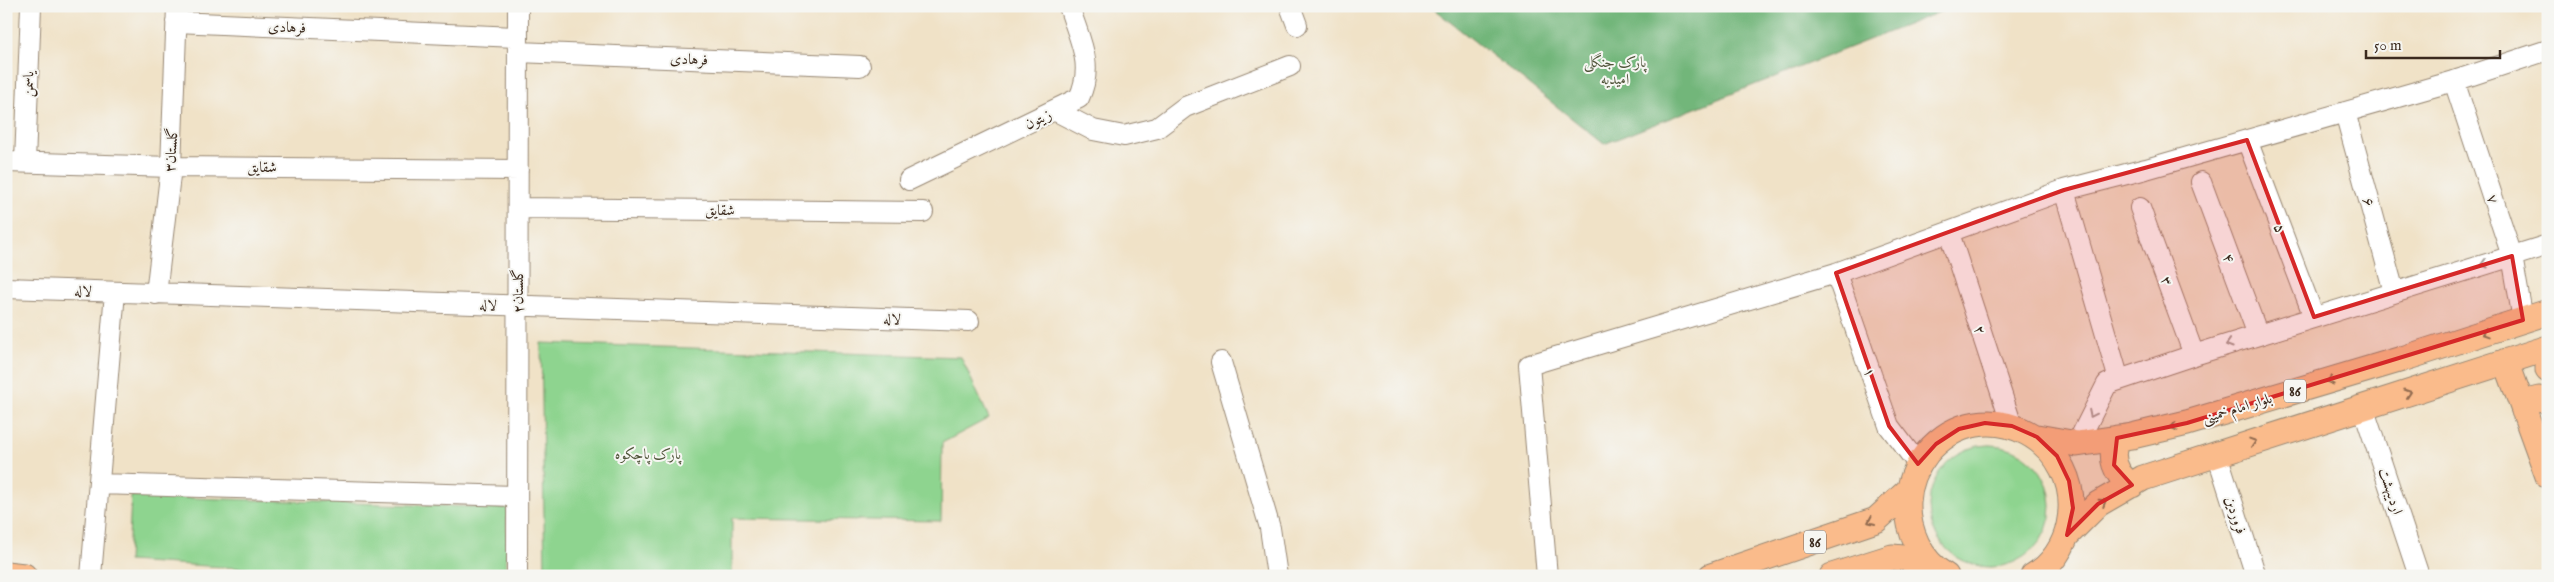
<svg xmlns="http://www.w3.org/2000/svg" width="2554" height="582" font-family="'IM FELL English',Amiri,serif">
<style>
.green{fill:#8ed48f;stroke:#647f56}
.forest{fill:#72b67a;stroke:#56704c}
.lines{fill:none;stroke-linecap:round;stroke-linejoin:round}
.minor-casing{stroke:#968672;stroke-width:22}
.major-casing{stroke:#968672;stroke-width:27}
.minor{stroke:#fff;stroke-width:20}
.major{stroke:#fabb8b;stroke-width:25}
.oneway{stroke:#a79f9a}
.oneway2{stroke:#916b4f}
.marked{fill:#d62828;fill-opacity:0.2;stroke:#d62828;stroke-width:4;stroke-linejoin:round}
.labels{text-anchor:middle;stroke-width:4;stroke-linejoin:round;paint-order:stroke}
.shield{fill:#f6f6f2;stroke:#73675e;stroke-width:1}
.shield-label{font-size:14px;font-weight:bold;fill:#3b2a1e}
.street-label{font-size:15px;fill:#3b2a1e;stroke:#f6f6f2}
.park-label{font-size:15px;fill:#50543a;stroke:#f6f6f2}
</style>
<rect width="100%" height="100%" fill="#f6f6f2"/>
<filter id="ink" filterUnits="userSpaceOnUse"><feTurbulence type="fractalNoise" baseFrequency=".02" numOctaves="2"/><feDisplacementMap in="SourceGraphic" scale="10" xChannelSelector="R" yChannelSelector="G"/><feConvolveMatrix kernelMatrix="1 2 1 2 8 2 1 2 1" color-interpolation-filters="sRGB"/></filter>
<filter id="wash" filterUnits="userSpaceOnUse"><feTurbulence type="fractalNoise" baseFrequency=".0096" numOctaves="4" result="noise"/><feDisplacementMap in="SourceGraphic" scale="20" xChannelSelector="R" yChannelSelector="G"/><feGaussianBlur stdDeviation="1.12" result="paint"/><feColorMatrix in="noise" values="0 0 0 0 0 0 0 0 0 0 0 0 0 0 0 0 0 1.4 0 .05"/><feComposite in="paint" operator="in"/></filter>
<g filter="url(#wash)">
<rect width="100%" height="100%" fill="#f0e2c7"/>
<!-- green -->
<path class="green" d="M 541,343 L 961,357 L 989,418 L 942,443 L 941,521 L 732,518 L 732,576 L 545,576 Z
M1929 506a61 61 0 1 1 122 0a61 61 0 1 1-122 0Z
M 131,496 L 507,508 L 506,576 L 365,576 L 128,561 Z"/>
<!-- forest -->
<path class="forest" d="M 1430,6 L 1955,6 L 1604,144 Z"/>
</g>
<g filter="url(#ink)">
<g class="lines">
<!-- minor casing -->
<g class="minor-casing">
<path id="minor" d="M 1290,6 L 1297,25
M 176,22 L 518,37
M 518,52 L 860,66
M 2454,81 L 2512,256 L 2523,320
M 1056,111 L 1093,130 L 1124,136 L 1157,128 L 1185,107 L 1290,66
M 2345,112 L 2394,292
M 2247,140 L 2314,317
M 6,162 L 171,167 L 518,170
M 25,162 L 31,6
M 909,180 L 1079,98 C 1095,64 1079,40 1069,6
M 2201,182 L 2258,335
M 2064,190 L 2119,380
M 518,208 L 923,212
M 2140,208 L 2194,355
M 1949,233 L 2012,426
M 1836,273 L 1889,426 L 1918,464
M 6,288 L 969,321
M 156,294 L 171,167 L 177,6
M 1221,362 L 1270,528 L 1277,576
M 2363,407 L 2419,576
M 2077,444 L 2107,384 L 2194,355 L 2548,245
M 2217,454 L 2256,576
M 99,484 L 517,496
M 91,576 L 115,292
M 517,576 L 518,6
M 1547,576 L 1529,365 L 1836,273 L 2064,190 L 2146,169 L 2454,81 L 2548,50"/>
</g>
<!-- major casing -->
<g class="major-casing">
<path id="major" d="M 2506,361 L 2548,476
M 2548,367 L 2548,370
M 2524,411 L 2531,401 L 2539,399 L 2548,401
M 2037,437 L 2077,444 L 2132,436 L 2187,423 L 2402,359 L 2548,312
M 2117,438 C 2109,457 2114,474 2132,485
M 2067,535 L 2098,504 L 2143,478 L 2548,348
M 6,574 L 24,576
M 1711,576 L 1876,520 L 1909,490
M 1832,576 L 1892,557 L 1927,560
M 1946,576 C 1920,561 1907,530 1908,502 C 1909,483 1916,467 1927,453 C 1984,386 2087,441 2069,525 C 2065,545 2052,566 2033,576"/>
</g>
<!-- minor -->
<use href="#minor" class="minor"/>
<!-- major -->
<use href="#major" class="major"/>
</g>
<!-- one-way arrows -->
<defs><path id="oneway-chevron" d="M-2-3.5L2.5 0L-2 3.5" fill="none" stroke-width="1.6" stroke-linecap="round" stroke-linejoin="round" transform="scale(1.25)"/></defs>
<g class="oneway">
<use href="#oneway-chevron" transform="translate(2484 264) rotate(163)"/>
<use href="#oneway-chevron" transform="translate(2229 344) rotate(163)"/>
<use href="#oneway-chevron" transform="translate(2092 414) rotate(116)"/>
</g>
<g class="oneway2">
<use href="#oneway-chevron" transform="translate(2485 333) rotate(162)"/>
<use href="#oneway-chevron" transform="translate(2330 381) rotate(163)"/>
<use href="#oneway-chevron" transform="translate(2408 393) rotate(-18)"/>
<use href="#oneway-chevron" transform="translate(2174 427) rotate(167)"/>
<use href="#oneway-chevron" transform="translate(2253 442) rotate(-18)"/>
<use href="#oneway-chevron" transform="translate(2103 502) rotate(-33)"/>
<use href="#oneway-chevron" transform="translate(1871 521) rotate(155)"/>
</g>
</g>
<!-- marked area -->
<path class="marked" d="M 2247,140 L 2314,317 L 2512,256 L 2523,320 L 2187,423 L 2117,438 L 2114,465 L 2132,485 L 2098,504 L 2067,535 L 2073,508 L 2069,481 L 2057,456 L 2037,437 L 2012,426 L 1985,423 L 1959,429 L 1936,444 L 1918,464 L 1889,426 L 1836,273 L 2064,190 Z"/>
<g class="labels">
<!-- shield labels -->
<g class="shield">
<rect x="2284" y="379.5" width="22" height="23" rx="4"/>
<rect x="1804" y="530.5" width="22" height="23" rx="4"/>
</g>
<g class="shield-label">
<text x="2295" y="396">86</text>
<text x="1815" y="547">86</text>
</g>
<!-- street labels -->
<g class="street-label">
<text transform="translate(287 27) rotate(2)" y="5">فرهادی</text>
<text transform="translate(689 59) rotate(2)" y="5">فرهادی</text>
<text transform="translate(28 84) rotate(-88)" y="5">یاسمن</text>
<text transform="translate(1038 119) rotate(-25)" y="5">زیتون</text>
<text transform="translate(171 150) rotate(-86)" y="5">گلستان۳</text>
<text x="262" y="172">شقایق</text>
<text transform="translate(2493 199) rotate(72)" y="5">۷</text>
<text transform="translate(2369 202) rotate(75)" y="5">۶</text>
<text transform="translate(720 210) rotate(1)" y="5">شقایق</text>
<text transform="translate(2280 228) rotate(69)" y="5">۵</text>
<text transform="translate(2229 258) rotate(69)" y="5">۴</text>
<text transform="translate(2167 281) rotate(70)" y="5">۳</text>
<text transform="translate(83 291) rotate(2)" y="5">لاله</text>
<text transform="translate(518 291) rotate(-90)" y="5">گلستان۲</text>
<text transform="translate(488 305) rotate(2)" y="5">لاله</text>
<text transform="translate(892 319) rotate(2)" y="5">لاله</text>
<text transform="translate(1980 330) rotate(72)" y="5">۲</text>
<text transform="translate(1870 372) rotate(71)" y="5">۱</text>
<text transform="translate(2237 408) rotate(-17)" y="5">بلوار امام خمینی</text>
<text transform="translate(2391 491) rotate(72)" y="5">اردیبهشت</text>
<text transform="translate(2236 515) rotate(72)" y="5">فروردین</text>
</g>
<!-- park labels -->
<g class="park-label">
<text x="1615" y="67">پارک جنگلی<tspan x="1615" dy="17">امیدیه</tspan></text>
<text x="648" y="459">پارک پاچکوه</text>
</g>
</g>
<!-- margin -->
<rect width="2554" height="582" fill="none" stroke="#f6f6f2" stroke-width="25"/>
<!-- scale -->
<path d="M2366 50v8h134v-8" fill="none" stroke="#3b2a1e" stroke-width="2.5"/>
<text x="2374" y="50" font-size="15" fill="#3b2a1e" stroke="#f6f6f2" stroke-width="4" paint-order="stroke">50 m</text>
</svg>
